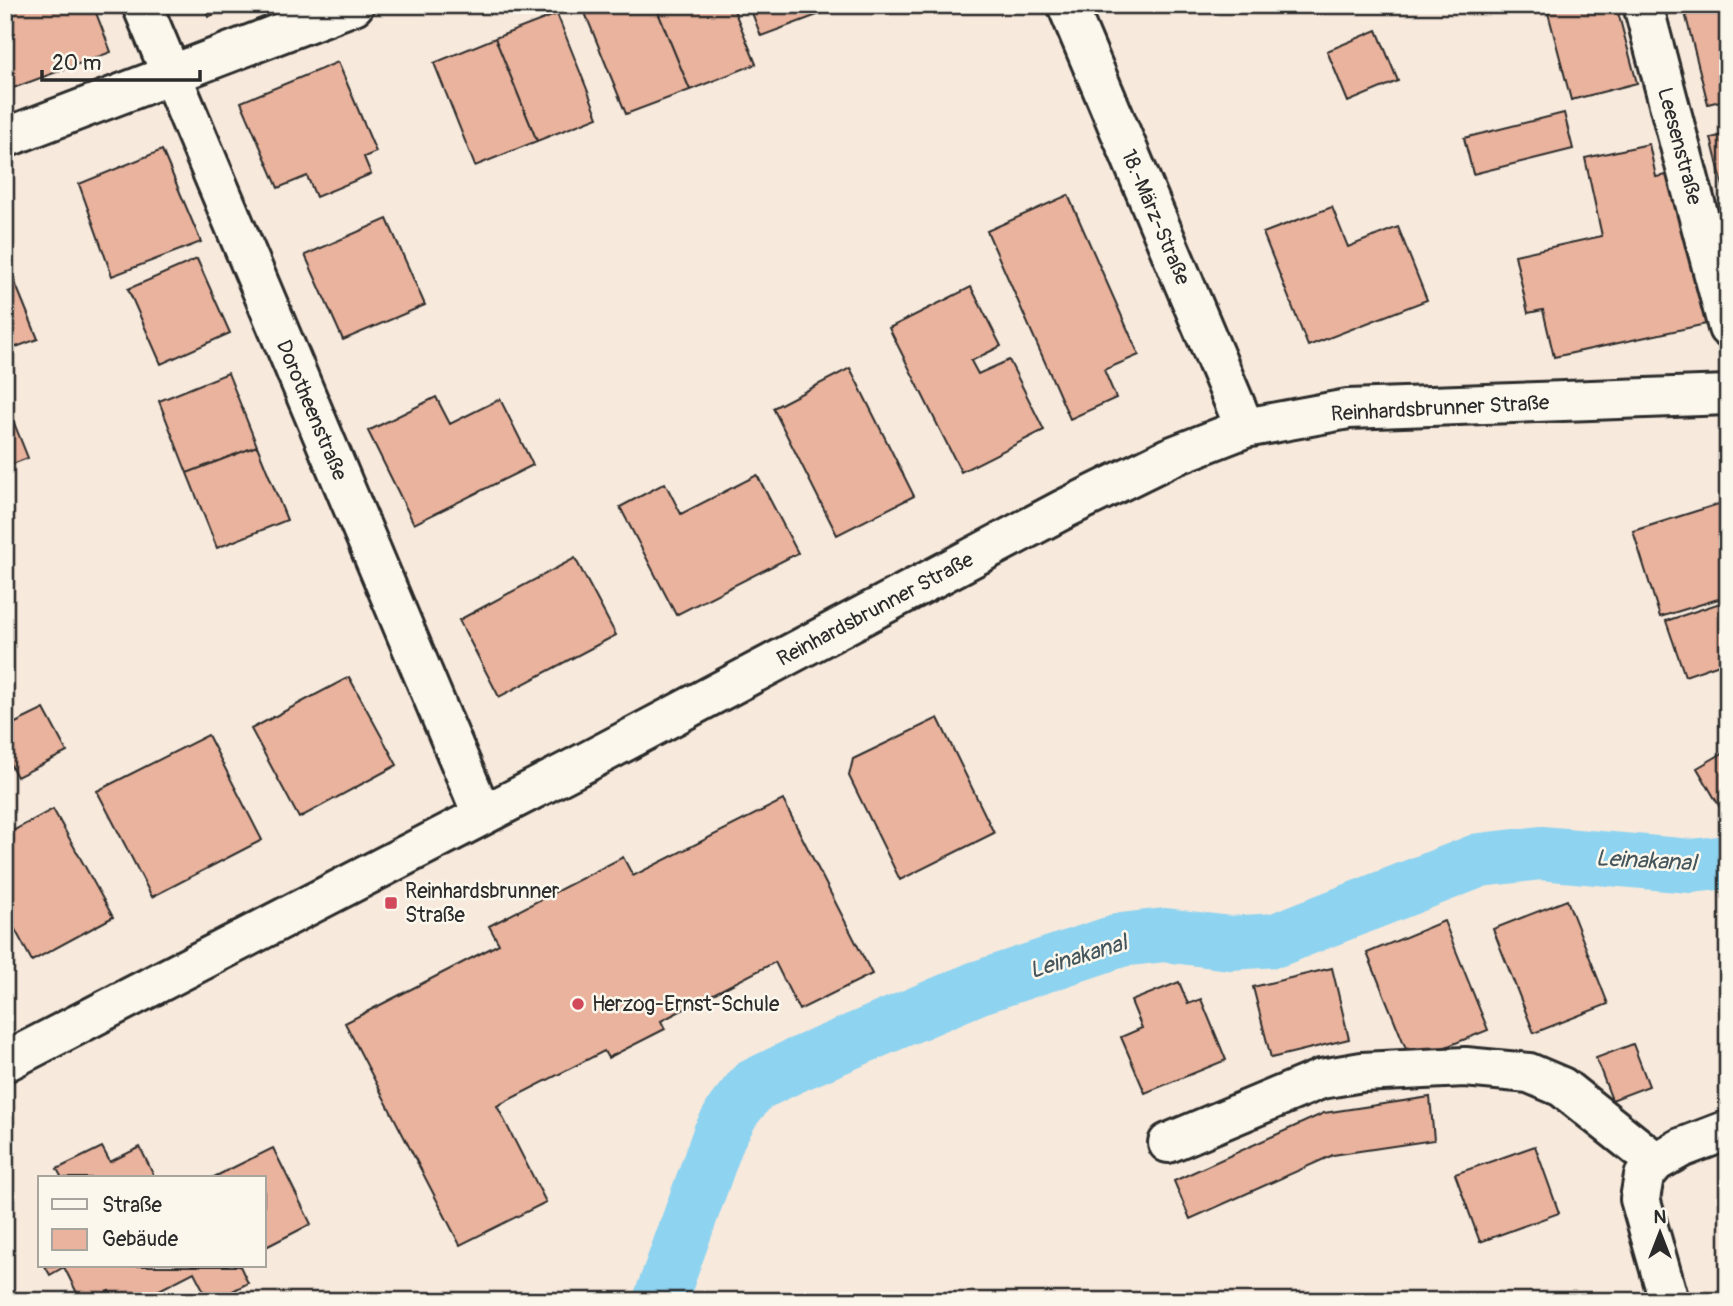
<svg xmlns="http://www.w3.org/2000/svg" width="1733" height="1306" font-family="Pangolin,sans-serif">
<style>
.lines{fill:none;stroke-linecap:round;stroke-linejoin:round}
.canal{stroke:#8ed3f0;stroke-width:54}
.building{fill:#e9b39d;stroke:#2b2b2b;stroke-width:2}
.minor-casing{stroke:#2b2b2b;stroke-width:44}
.minor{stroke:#fbf7ec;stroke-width:38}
.poi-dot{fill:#d1495b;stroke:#fbf7ec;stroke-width:2.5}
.labels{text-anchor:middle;stroke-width:5;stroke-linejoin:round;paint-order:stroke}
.street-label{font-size:21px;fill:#2b2b2b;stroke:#fbf7ec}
.poi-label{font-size:21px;fill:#2b2b2b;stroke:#fbf7ec;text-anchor:start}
.water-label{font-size:23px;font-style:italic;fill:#44555c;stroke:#fbf7ec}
</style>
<rect width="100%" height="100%" fill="#f7e9dc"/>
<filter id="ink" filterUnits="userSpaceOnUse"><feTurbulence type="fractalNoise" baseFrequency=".0143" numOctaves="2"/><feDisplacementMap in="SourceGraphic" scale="14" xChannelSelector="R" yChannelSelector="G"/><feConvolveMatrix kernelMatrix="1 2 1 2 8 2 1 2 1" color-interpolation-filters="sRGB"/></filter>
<g filter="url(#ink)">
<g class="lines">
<!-- canal -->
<path class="canal" d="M 660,1301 L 719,1136 L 733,1111 L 753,1086 L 794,1066 L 977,988 L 1121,940 L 1165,935 L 1230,943 L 1276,940 L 1480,860 L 1541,853 L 1691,866 L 1728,862"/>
</g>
<!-- building -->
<path class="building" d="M 8,5 L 93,5 L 111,52 L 5,91 L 5,7 Z
M 203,5 L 234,5 L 208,17 Z
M 589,5 L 655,5 L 690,90 L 626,114 L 583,8 Z
M 655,5 L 732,5 L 756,64 L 690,90 Z
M 749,5 L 844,5 L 761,36 Z
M 1560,5 L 1616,5 L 1637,83 L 1571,100 L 1547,9 Z
M 1683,5 L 1728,5 L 1728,99 L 1708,104 Z
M 557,14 L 598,117 L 537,141 L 495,38 Z
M 1377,30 L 1398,81 L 1348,102 L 1327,51 Z
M 495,38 L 537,141 L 475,166 L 434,63 Z
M 338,62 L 376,152 L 364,157 L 371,174 L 316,197 L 307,176 L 278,188 L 241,102 Z
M 1564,113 L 1573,149 L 1473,174 L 1464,138 Z
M 1728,134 L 1728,206 L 1711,138 Z
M 1649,144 L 1656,177 L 1672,174 L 1706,324 L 1554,357 L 1543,310 L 1528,313 L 1515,255 L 1602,236 L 1585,158 Z
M 162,150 L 201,242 L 112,276 L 79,184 Z
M 1068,195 L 1139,355 L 1104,370 L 1116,398 L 1070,419 L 987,231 Z
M 1332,207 L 1348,247 L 1398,227 L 1427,300 L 1308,346 L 1263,233 Z
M 387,219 L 425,305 L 343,340 L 305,255 Z
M 5,258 L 38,339 L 5,351 Z
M 197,259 L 230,333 L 161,364 L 128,289 Z
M 971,287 L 1001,346 L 971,361 L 978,374 L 1009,360 L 1044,430 L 961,472 L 889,328 Z
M 850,368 L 914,496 L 837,535 L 773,408 Z
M 228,373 L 257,446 L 187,473 L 159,401 Z
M 436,397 L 450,424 L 500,399 L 533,465 L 414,524 L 368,431 Z
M 10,413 L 28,458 L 5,467 L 5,414 Z
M 257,446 L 287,520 L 217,548 L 187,473 Z
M 757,475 L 798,553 L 676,615 L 620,507 L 665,483 L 681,514 Z
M 1728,501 L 1728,596 L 1660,617 L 1633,531 Z
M 575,558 L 616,635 L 499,697 L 459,620 Z
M 1726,601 L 1728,661 L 1685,676 L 1666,621 Z
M 349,677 L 397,765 L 299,818 L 251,729 Z
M 44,709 L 67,752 L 17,777 L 5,754 L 5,728 Z
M 938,718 L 994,833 L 900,880 L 849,776 L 853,759 Z
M 208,735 L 262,840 L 152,897 L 97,791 Z
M 1728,750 L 1728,821 L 1697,768 Z
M 783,800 L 872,974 L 799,1010 L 775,962 L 661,1021 L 665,1029 L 608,1058 L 604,1051 L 497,1106 L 546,1202 L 460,1245 L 345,1023 L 499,944 L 489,926 L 623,857 L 633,876 Z
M 53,809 L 113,917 L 32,961 L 5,911 L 5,835 Z
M 1567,900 L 1608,1004 L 1534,1033 L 1493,929 Z
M 1444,921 L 1488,1030 L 1411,1061 L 1367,953 Z
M 1332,968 L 1349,1039 L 1271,1058 L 1253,987 Z
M 1179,982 L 1188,1004 L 1201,999 L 1226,1060 L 1145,1093 L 1121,1037 L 1142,1028 L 1131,1001 Z
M 1633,1044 L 1649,1086 L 1612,1100 L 1596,1058 Z
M 1430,1097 L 1434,1140 L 1333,1155 L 1190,1219 L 1174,1181 L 1324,1113 Z
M 1535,1146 L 1559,1213 L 1480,1242 L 1455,1174 Z
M 102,1147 L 110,1162 L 140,1147 L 155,1178 L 62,1178 L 57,1169 Z
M 273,1148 L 311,1224 L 264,1248 L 264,1178 L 212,1178 Z
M 45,1266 L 240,1266 L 248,1283 L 214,1301 L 209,1301 L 194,1272 L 138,1301 L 114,1301 L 109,1291 L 91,1301 L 81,1301 L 64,1267 L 50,1275 Z"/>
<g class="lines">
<!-- minor casing -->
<g class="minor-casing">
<path id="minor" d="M 142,5 L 482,814
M 1067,5 L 1245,428
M 1643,5 L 1728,328
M 5,138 L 354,5
M 5,1062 L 590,760 L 1064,509 L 1168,458 L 1245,428 L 1348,409 L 1728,395
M 1168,1143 L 1321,1079 L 1362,1072 L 1465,1067 L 1529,1073 L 1562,1087 L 1656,1162
M 1669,1301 L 1640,1199 L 1644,1176 L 1656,1162 L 1681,1148 L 1728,1130"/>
</g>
<!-- minor -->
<use href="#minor" class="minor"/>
</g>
</g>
<!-- markers -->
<g class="poi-dot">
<rect x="384" y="896" width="14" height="14" rx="3.5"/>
<circle cx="578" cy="1004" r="7"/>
</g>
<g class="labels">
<!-- street labels -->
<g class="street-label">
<text transform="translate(1680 146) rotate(75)" y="7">Leesenstraße</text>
<text transform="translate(1156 217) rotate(67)" y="7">18.-März-Straße</text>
<text transform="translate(1440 408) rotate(-3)" y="7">Reinhardsbrunner Straße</text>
<text transform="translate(312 410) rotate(67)" y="7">Dorotheenstraße</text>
<text transform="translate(875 609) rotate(-28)" y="7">Reinhardsbrunner Straße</text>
</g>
<!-- poi labels -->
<g class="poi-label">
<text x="405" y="898">Reinhardsbrunner<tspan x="405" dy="24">Straße</tspan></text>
<text x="592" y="1011">Herzog-Ernst-Schule</text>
</g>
<!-- water labels -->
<g class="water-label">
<text transform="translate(1646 860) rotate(3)" y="8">Leinakanal</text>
<text transform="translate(1078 956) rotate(-17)" y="8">Leinakanal</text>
</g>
</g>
<!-- margin -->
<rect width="1733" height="1306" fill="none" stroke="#fbf7ec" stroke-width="28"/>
<rect x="14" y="14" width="1705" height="1278" fill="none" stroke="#2b2b2b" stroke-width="2.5" filter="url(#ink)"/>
<!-- legend -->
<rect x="38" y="1176" width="228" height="91" fill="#fbf7ec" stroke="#a8a59f" stroke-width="2"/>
<rect x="52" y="1199" width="35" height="10" fill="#fbf7ec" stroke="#a8a59f" stroke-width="2"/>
<text x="102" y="1212" font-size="21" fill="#2b2b2b">Straße</text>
<rect x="52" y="1229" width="35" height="21" fill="#e9b39d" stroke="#a8a59f" stroke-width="2"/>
<text x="102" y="1246" font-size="21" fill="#2b2b2b">Gebäude</text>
<!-- north arrow -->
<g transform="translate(1660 1233)" stroke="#fbf7ec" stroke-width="5" paint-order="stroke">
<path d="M0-5L12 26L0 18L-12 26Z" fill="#2b2b2b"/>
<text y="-10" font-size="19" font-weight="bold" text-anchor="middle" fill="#2b2b2b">N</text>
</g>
<!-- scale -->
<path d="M42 70v10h158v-10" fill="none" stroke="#2b2b2b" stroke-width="3.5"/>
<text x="52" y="70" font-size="21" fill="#2b2b2b" stroke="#fbf7ec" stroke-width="5" paint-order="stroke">20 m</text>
</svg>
